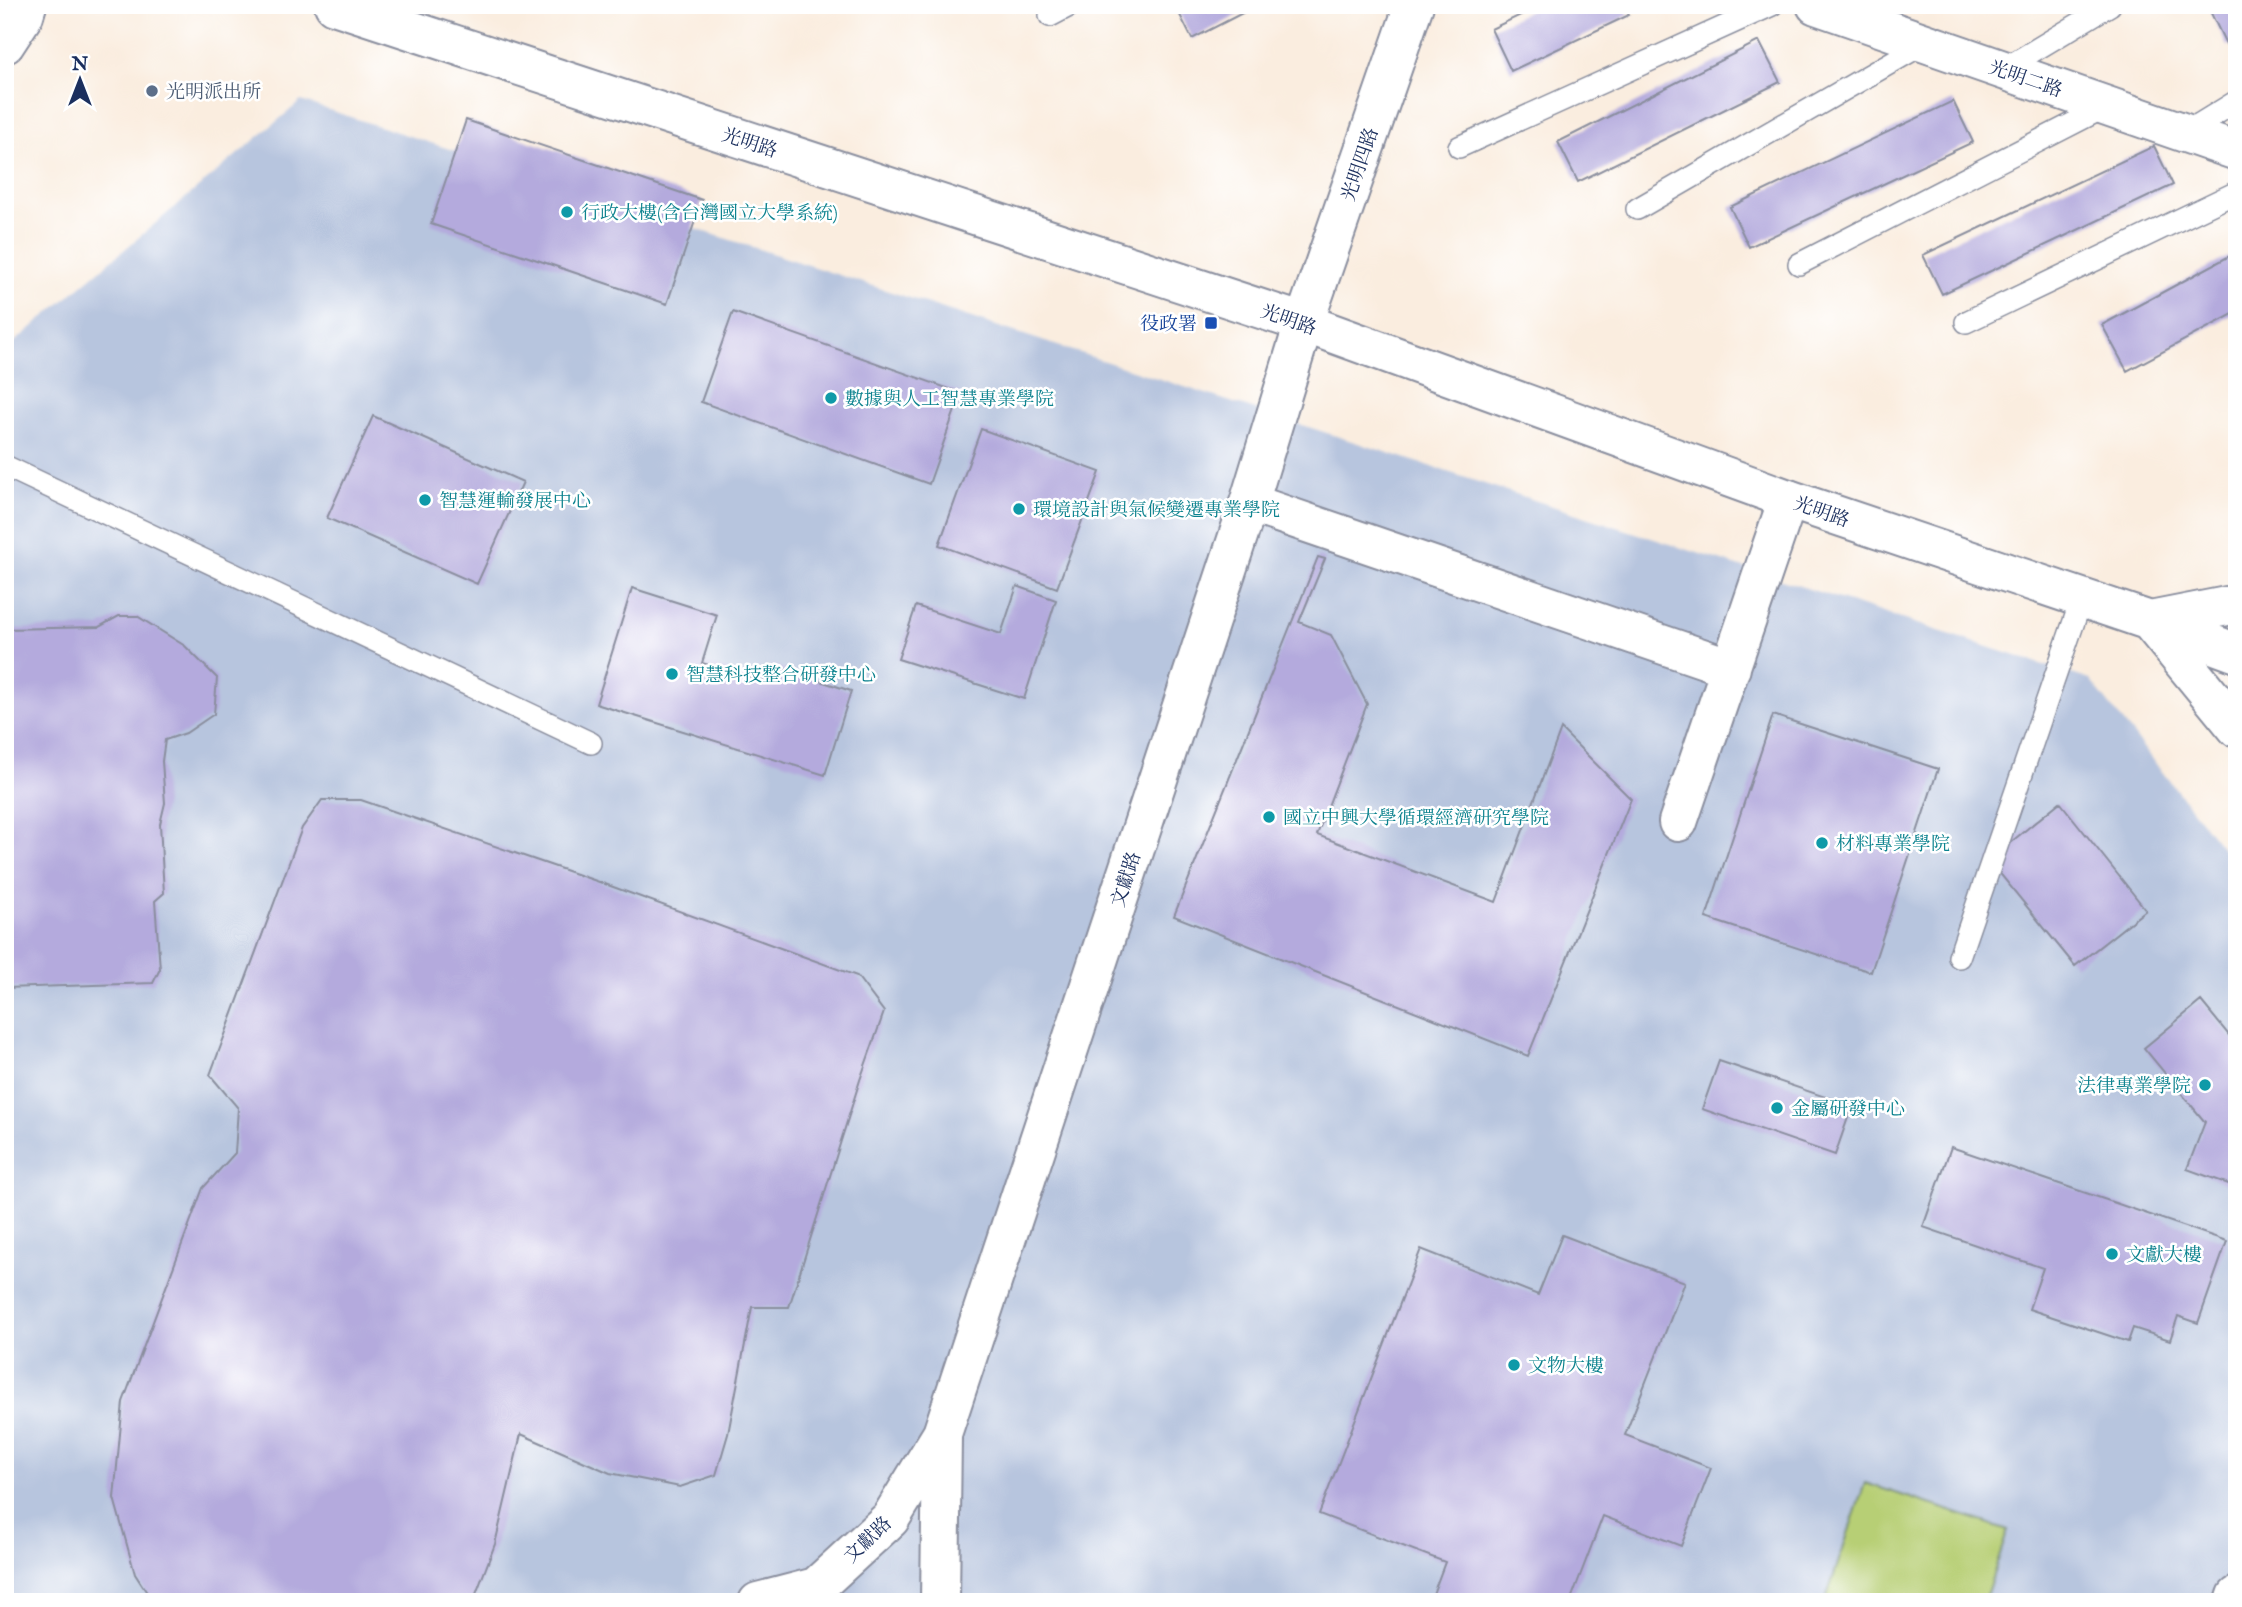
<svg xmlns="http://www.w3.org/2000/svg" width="2242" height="1607" font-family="'IM FELL English','Noto Serif TC',serif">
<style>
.industrial{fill:#b7c5de}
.green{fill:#b7cf74;stroke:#697f69;stroke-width:2}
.building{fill:#b4aadd}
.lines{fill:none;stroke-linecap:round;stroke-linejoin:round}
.lane-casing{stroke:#8a8e9e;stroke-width:24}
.street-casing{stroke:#8a8e9e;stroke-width:42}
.secondary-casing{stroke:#8a8e9e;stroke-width:42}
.primary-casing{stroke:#8a8e9e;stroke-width:42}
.lane{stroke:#fff;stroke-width:21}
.street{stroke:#fff;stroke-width:38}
.secondary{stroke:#fff;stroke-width:38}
.primary{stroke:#fff;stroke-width:38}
.service-dot{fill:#5c6f8a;stroke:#fff;stroke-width:2.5}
.culture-dot{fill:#0f9aa8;stroke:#fff;stroke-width:2.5}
.transit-dot{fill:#1a4fb4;stroke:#fff;stroke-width:2.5}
.labels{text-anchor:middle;stroke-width:5;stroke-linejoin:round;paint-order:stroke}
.street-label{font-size:19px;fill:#1b2f5e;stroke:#fff}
.service-label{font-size:19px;fill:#4e5e75;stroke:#fff;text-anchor:start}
.culture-label{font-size:19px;fill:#0d838f;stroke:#fff;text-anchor:start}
.transit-label{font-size:19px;fill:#164399;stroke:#fff;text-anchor:end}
</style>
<rect width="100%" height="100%" fill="#fff"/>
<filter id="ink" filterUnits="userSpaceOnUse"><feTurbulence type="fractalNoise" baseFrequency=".0143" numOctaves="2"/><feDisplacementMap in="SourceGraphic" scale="14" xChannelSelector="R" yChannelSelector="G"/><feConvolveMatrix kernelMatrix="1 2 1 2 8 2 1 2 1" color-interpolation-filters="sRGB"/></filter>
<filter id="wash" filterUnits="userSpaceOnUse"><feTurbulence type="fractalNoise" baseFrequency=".00686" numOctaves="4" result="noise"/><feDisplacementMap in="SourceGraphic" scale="28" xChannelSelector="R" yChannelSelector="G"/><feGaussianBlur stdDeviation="1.57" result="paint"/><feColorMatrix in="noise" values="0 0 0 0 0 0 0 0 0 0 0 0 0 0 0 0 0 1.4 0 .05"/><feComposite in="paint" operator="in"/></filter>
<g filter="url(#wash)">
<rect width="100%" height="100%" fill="#faeddf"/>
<!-- industrial -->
<path class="industrial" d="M 301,101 L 2090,680 L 2237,867 L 2237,1602 L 5,1602 L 5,350 Z"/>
<!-- green -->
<path class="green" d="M 1865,1483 L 2008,1530 L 1984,1602 L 1825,1602 Z"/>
<g id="blocks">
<!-- building -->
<path class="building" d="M 1175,5 L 1258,5 L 1192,39 Z
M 1542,5 L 1624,5 L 1629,15 L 1511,71 L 1491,29 Z
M 2207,5 L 2237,5 L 2237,41 L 2227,46 Z
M 1759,41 L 1780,82 L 1578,182 L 1558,142 Z
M 1953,101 L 1973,142 L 1749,247 L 1730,207 Z
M 466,120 L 702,200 L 667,304 L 431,224 Z
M 2154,146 L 2173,185 L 1942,294 L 1923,255 Z
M 2237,252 L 2237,312 L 2127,371 L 2102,325 Z
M 733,312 L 961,393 L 929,484 L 701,402 Z
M 373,416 L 523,482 L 477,584 L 327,518 Z
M 981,429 L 1100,472 L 1057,588 L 939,545 Z
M 1318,557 L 1325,559 L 1299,622 L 1331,635 L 1367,704 L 1317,835 L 1496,902 L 1561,729 L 1631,799 L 1528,1056 L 1174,916 Z
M 1017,586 L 1056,600 L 1024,699 L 898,659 L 916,606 L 1001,634 Z
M 632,588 L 717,615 L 702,663 L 766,682 L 771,665 L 851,691 L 825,775 L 596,704 Z
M 119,616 L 137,616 L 185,646 L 217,678 L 214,714 L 186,733 L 165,740 L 162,761 L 165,803 L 160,824 L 164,893 L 155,901 L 160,969 L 153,983 L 5,988 L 5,629 L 99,627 Z
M 1773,715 L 1938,769 L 1871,972 L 1706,918 Z
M 322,800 L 361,800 L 605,884 L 857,976 L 884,1012 L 860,1080 L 789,1307 L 752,1307 L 728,1434 L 716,1475 L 680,1487 L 610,1473 L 521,1434 L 495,1544 L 473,1602 L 153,1602 L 135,1574 L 114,1498 L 123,1402 L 203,1188 L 235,1153 L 238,1108 L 210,1075 L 302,828 Z
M 2060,802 L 2146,910 L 2075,966 L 1989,860 Z
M 2201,1001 L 2237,1045 L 2237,1187 L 2187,1169 L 2205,1122 L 2144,1048 Z
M 1719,1061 L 1852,1106 L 1835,1155 L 1702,1109 Z
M 1951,1147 L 2227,1241 L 2198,1323 L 2178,1316 L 2170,1340 L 2133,1328 L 2128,1342 L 2029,1309 L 2043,1268 L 1923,1227 Z
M 1562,1235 L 1685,1282 L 1625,1435 L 1711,1468 L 1681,1546 L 1603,1516 L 1570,1602 L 1430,1602 L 1445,1562 L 1319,1514 L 1421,1249 L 1538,1295 Z"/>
</g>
</g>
<g filter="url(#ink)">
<use href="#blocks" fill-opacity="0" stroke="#8a8e9e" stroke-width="2"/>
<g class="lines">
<!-- lane casing -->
<g class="lane-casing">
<path id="lane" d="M 1050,16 L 1071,5
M 2002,70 L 2110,5
M 2185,133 L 2237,101
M 1459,147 L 1772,5
M 1637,209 L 1925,43
M 1799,264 L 2107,106
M 1966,322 L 2237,192
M 5,466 L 591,743
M 1959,957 L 2082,598"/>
</g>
<!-- street casing -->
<g class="street-casing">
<path id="street" d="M 1816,5 L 2237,151
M 1249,503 L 1731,668
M 1678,822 L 1788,499
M 758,1602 L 816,1587 L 890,1519 L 942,1434 L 1249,503 L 1304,323 L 1414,5
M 940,1602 L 942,1436"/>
</g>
<!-- secondary casing -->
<g class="secondary-casing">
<path id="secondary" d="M 334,5 L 1304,323 L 1788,499 L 2150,621 L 2237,653
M 2150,621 L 2237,604
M 2151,623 L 2237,728
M 2235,1602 L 2237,1596"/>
</g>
<!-- primary casing -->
<g class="primary-casing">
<path id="primary" d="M 5,44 L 24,15 L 27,5"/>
</g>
<!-- lane -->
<use href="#lane" class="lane"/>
<!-- street -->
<use href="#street" class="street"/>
<!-- secondary -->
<use href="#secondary" class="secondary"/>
<!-- primary -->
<use href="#primary" class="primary"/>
</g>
</g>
<!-- markers -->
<circle class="service-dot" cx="152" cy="91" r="7"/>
<g class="culture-dot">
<circle cx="567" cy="212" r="7"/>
<circle cx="831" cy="398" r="7"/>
<circle cx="425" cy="500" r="7"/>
<circle cx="1019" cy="509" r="7"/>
<circle cx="672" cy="674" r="7"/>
<circle cx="1269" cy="817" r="7"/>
<circle cx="1822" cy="843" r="7"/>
<circle cx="2205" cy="1085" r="7"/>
<circle cx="1777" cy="1108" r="7"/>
<circle cx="2112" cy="1254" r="7"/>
<circle cx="1514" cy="1365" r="7"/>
</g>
<rect class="transit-dot" x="1204" y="316" width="14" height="14" rx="3.5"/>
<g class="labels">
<!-- street labels -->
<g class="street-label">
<text transform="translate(2026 78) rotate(19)" y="7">光明二路</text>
<text transform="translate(750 142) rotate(18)" y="7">光明路</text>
<text transform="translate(1359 164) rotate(-71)" y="7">光明四路</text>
<text transform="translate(1289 319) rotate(19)" y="7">光明路</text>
<text transform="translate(1822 511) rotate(19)" y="7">光明路</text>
<text transform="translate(1125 879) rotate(-72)" y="7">文獻路</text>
<text transform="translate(867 1539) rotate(-44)" y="7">文獻路</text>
</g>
<!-- service labels -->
<g class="service-label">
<text x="166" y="98">光明派出所</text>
</g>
<!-- culture labels -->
<g class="culture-label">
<text x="581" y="219">行政大樓(含台灣國立大學系統)</text>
<text x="845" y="405">數據與人工智慧專業學院</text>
<text x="439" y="507">智慧運輸發展中心</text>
<text x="1033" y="516">環境設計與氣候變遷專業學院</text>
<text x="686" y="681">智慧科技整合研發中心</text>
<text x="1283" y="824">國立中興大學循環經濟研究學院</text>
<text x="1836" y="850">材料專業學院</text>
<text x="2191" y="1092" text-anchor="end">法律專業學院</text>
<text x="1791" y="1115">金屬研發中心</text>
<text x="2126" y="1261">文獻大樓</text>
<text x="1528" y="1372">文物大樓</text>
</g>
<!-- transit labels -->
<g class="transit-label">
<text x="1197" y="330">役政署</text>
</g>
</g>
<!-- margin -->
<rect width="2242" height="1607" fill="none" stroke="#fff" stroke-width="28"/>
<!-- north arrow -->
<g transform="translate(80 80)" stroke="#ffffff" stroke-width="5" paint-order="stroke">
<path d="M0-5L12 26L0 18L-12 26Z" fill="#1b2f5e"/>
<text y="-10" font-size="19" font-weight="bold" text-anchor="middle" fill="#1b2f5e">N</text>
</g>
</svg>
